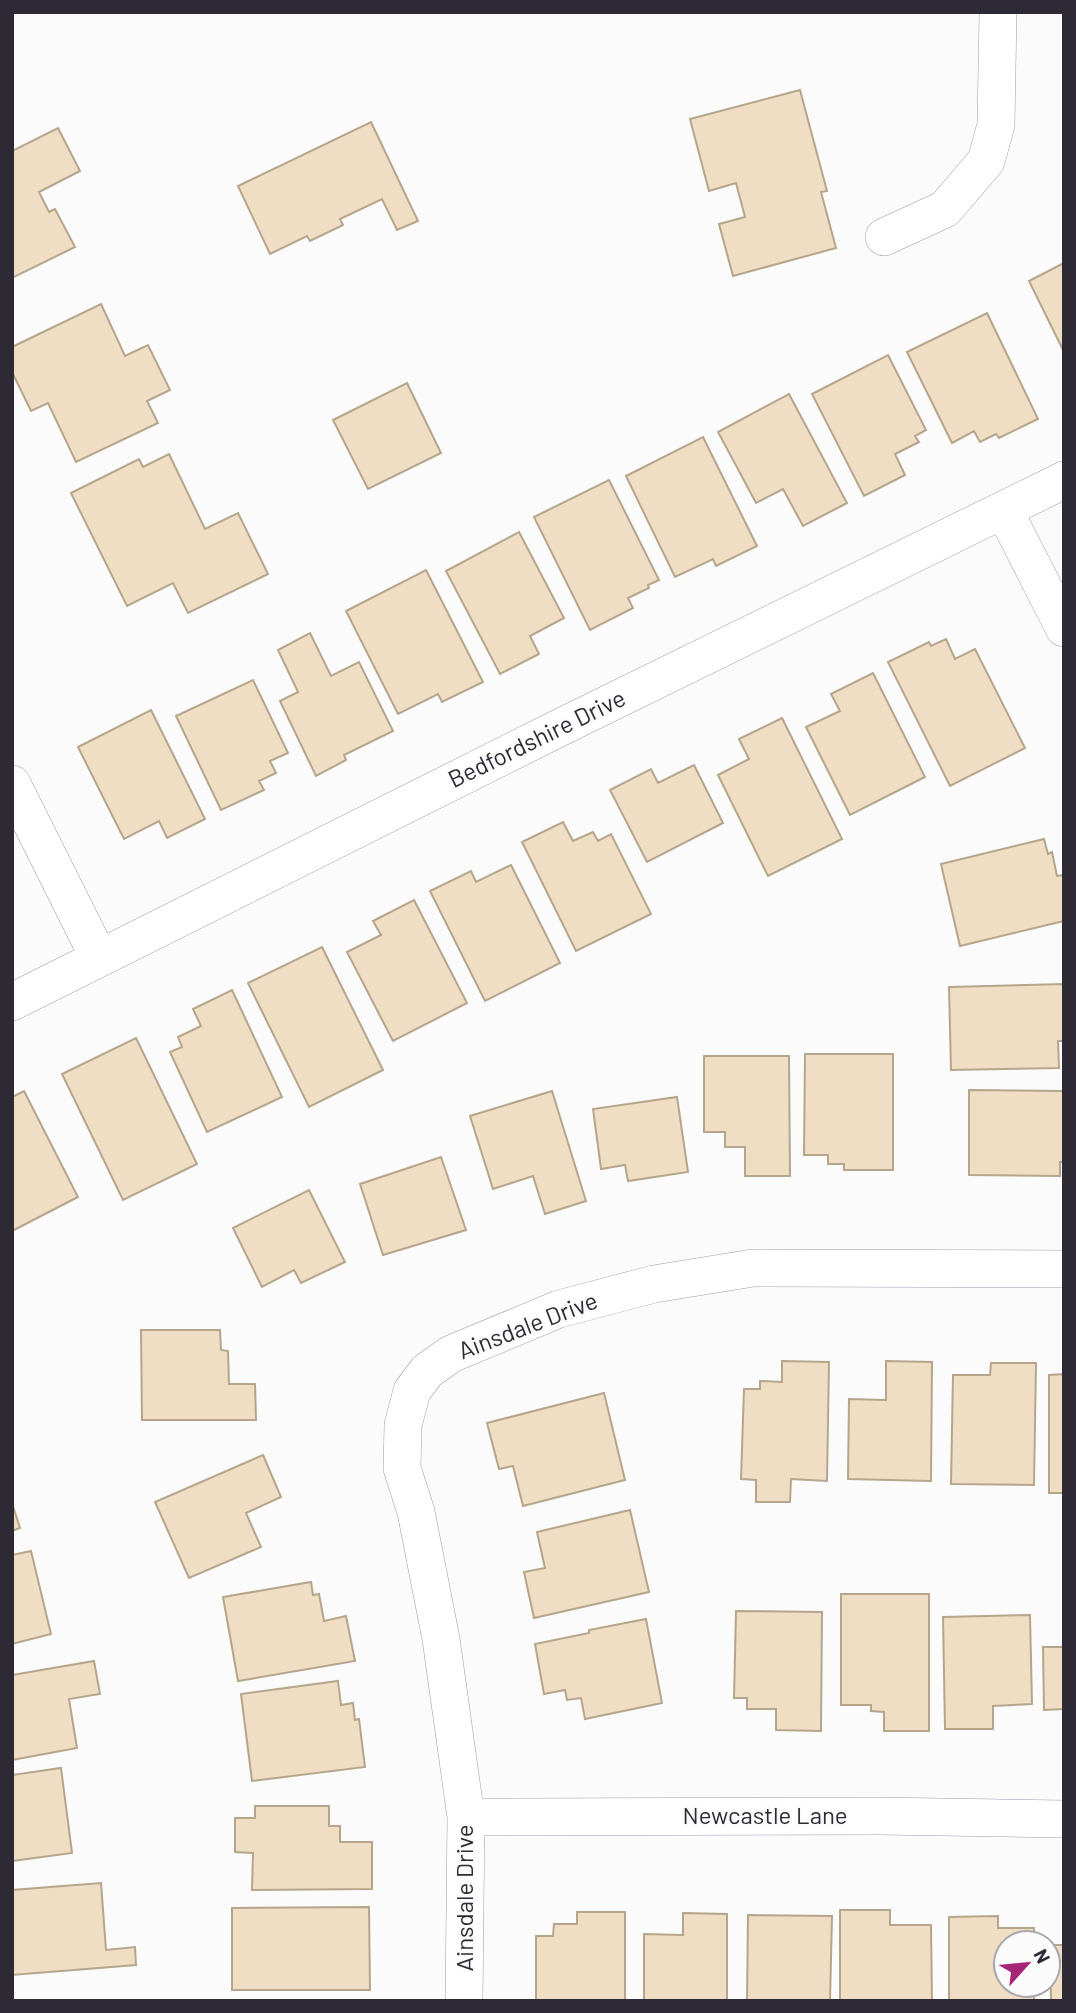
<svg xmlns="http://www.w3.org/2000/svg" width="1076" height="2013" font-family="Barlow,sans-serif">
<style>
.building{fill:#efdec3;stroke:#b5a58b;stroke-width:2}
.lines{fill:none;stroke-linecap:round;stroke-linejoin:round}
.minor-casing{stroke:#a298b3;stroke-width:38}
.minor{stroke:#fff;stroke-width:37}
.labels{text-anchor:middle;stroke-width:5;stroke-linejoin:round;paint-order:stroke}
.street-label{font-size:24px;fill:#2e2a35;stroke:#fbfbfb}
</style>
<rect width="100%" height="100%" fill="#fbfbfb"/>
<!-- building -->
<path class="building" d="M 800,90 L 827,191 L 821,192 L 836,248 L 733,276 L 719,224 L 745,217 L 736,183 L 709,191 L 690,119 Z
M 371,122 L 418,221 L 397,230 L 382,199 L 340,219 L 343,225 L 310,241 L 307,236 L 270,254 L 238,186 Z
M 58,128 L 80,171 L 39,192 L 49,212 L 55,209 L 75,247 L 12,278 L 12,151 Z
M 1064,263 L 1064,352 L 1029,281 Z
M 101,304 L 125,356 L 148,345 L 170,390 L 147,401 L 158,423 L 76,462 L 48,403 L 31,411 L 12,372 L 12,347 Z
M 987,313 L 1038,419 L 999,438 L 996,434 L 980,442 L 974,431 L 952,443 L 907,352 Z
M 888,355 L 926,430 L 915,436 L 919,442 L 895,454 L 905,475 L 864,496 L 812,394 Z
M 407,383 L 441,453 L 368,489 L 333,420 Z
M 789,394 L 847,503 L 803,526 L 783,489 L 756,503 L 718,432 Z
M 703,437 L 757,546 L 716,566 L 713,559 L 675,577 L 626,476 Z
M 169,454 L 205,529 L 238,513 L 268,574 L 188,613 L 173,583 L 127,606 L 71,493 L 139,459 L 143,467 Z
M 609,480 L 659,580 L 648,585 L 649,588 L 628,598 L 633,608 L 590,630 L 534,517 Z
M 519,532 L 564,618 L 530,636 L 539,654 L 500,674 L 446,571 Z
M 426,570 L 483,682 L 442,702 L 438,694 L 398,714 L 346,611 Z
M 310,633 L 331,676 L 359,662 L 393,731 L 344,755 L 346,760 L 316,776 L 280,701 L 298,692 L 278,650 Z
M 946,639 L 955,659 L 975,649 L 1025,748 L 950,786 L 888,662 L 929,642 L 931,646 Z
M 873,673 L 925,777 L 850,815 L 806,727 L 840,711 L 831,694 Z
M 253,680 L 288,753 L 270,761 L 276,773 L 259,781 L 264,790 L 221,810 L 176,716 Z
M 151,710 L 205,819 L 167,838 L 159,821 L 124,839 L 78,747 Z
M 782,718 L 842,839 L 768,876 L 718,775 L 749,759 L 739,739 Z
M 694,765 L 723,823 L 647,862 L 610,790 L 651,769 L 658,783 Z
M 563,822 L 573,841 L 593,832 L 598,841 L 611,834 L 651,914 L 576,951 L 522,842 Z
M 1044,839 L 1048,854 L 1052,852 L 1057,876 L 1064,875 L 1064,921 L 960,946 L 941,864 Z
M 511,865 L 560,963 L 485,1001 L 430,891 L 471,871 L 476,882 Z
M 414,900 L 467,1003 L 393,1041 L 347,952 L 381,935 L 373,921 Z
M 322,947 L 383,1070 L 309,1107 L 248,983 Z
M 1064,984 L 1064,1041 L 1058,1041 L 1059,1068 L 951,1070 L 949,987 Z
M 232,990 L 282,1097 L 207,1132 L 170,1052 L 182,1047 L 178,1037 L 201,1026 L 193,1009 Z
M 136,1038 L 197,1164 L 123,1200 L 62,1074 Z
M 805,1054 L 893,1054 L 893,1170 L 844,1170 L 844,1164 L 828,1164 L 828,1155 L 804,1155 Z
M 704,1056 L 789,1056 L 790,1176 L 745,1176 L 745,1147 L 725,1147 L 725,1132 L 704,1132 Z
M 969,1090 L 1064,1091 L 1064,1162 L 1060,1162 L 1060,1176 L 969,1175 Z
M 24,1091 L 78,1197 L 12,1231 L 12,1097 Z
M 552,1091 L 586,1201 L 545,1214 L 533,1176 L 493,1189 L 470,1116 Z
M 677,1097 L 688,1172 L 628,1181 L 625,1165 L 601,1169 L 593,1109 Z
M 441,1157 L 466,1230 L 383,1255 L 360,1184 Z
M 309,1190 L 345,1262 L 301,1283 L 294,1270 L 262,1287 L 233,1228 Z
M 141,1330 L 220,1330 L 221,1350 L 228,1351 L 229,1384 L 255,1384 L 256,1420 L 142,1420 Z
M 782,1361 L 829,1362 L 827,1481 L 791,1479 L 790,1502 L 756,1502 L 756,1480 L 741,1479 L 744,1389 L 760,1389 L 760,1381 L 782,1382 Z
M 886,1361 L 932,1362 L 931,1481 L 848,1479 L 849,1399 L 886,1400 Z
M 991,1363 L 1036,1363 L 1034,1485 L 951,1484 L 953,1375 L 990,1375 Z
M 1064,1374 L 1064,1493 L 1049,1493 L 1049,1375 Z
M 604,1393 L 625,1480 L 523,1506 L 513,1466 L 499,1469 L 487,1423 Z
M 263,1455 L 281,1497 L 246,1513 L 261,1547 L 189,1578 L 155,1502 Z
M 12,1503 L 20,1528 L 12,1531 Z
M 630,1510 L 649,1592 L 534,1618 L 524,1572 L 545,1568 L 537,1532 Z
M 31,1551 L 51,1634 L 12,1644 L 12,1555 Z
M 311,1582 L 313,1595 L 319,1594 L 324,1621 L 346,1616 L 355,1661 L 238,1681 L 223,1597 Z
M 841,1594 L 929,1594 L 929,1731 L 884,1731 L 884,1712 L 871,1711 L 871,1705 L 841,1705 Z
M 736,1611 L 822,1612 L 821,1731 L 776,1730 L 776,1709 L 747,1709 L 747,1698 L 734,1698 Z
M 1030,1615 L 1032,1704 L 993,1706 L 993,1729 L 945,1729 L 943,1617 Z
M 646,1619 L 662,1703 L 585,1719 L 581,1698 L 567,1700 L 565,1690 L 544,1694 L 535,1644 L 589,1633 L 589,1630 Z
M 1043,1647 L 1064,1647 L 1064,1709 L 1044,1710 Z
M 94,1661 L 100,1694 L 69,1699 L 77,1748 L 12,1760 L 12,1675 Z
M 338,1681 L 341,1705 L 353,1703 L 355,1720 L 359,1719 L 365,1767 L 252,1781 L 241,1694 Z
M 61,1768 L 72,1853 L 12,1861 L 12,1775 Z
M 255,1806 L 329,1806 L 329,1826 L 340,1826 L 340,1842 L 372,1842 L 372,1889 L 252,1890 L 253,1853 L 235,1852 L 235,1818 L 255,1818 Z
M 101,1883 L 106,1950 L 135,1947 L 136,1965 L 12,1975 L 12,1890 Z
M 369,1907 L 370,1990 L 232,1990 L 232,1908 Z
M 840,1910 L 890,1910 L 890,1925 L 931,1925 L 932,2001 L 840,2001 Z
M 577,1912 L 625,1912 L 625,2001 L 536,2001 L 536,1936 L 553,1936 L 554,1924 L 577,1924 Z
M 683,1913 L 727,1914 L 727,2001 L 644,2001 L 644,1934 L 683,1935 Z
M 748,1915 L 832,1916 L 830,2001 L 747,2001 Z
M 998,1916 L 998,1928 L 1034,1928 L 1034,1943 L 1006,1943 L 1006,1985 L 1034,1985 L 1034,2001 L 949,2001 L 949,1917 Z
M 1050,1945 L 1064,1945 L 1064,2001 L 1051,2001 Z"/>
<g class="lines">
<!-- minor casing -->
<g class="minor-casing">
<path id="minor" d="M 884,237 L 945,209 L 986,161 L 996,125 L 998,12
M 1004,510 L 1064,628
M 12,784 L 99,958
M 12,1002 L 557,729 L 1064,480
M 466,1817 L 880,1816 L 1064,1819
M 464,2001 L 466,1817 L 441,1639 L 416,1512 L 402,1468 L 403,1425 L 412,1391 L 427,1371 L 451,1354 L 559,1309 L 654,1284 L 753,1268 L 1064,1269"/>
</g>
<!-- minor -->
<use href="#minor" class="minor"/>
</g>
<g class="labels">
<!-- street labels -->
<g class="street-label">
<text transform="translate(537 739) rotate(-26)" y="8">Bedfordshire Drive</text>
<text transform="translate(528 1326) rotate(-21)" y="8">Ainsdale Drive</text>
<text x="765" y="1824">Newcastle Lane</text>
<text transform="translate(465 1898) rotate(-90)" y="8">Ainsdale Drive</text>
</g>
</g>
<!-- border -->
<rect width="1076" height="2013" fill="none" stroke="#2e2a35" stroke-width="28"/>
<!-- north arrow -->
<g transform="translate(1027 1964) rotate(63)"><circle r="33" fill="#fbfbfb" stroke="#a9a7ac" stroke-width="2"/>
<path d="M0-5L12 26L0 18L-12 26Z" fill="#a62574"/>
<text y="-10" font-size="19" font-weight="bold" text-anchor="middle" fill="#2e2a35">N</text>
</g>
</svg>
